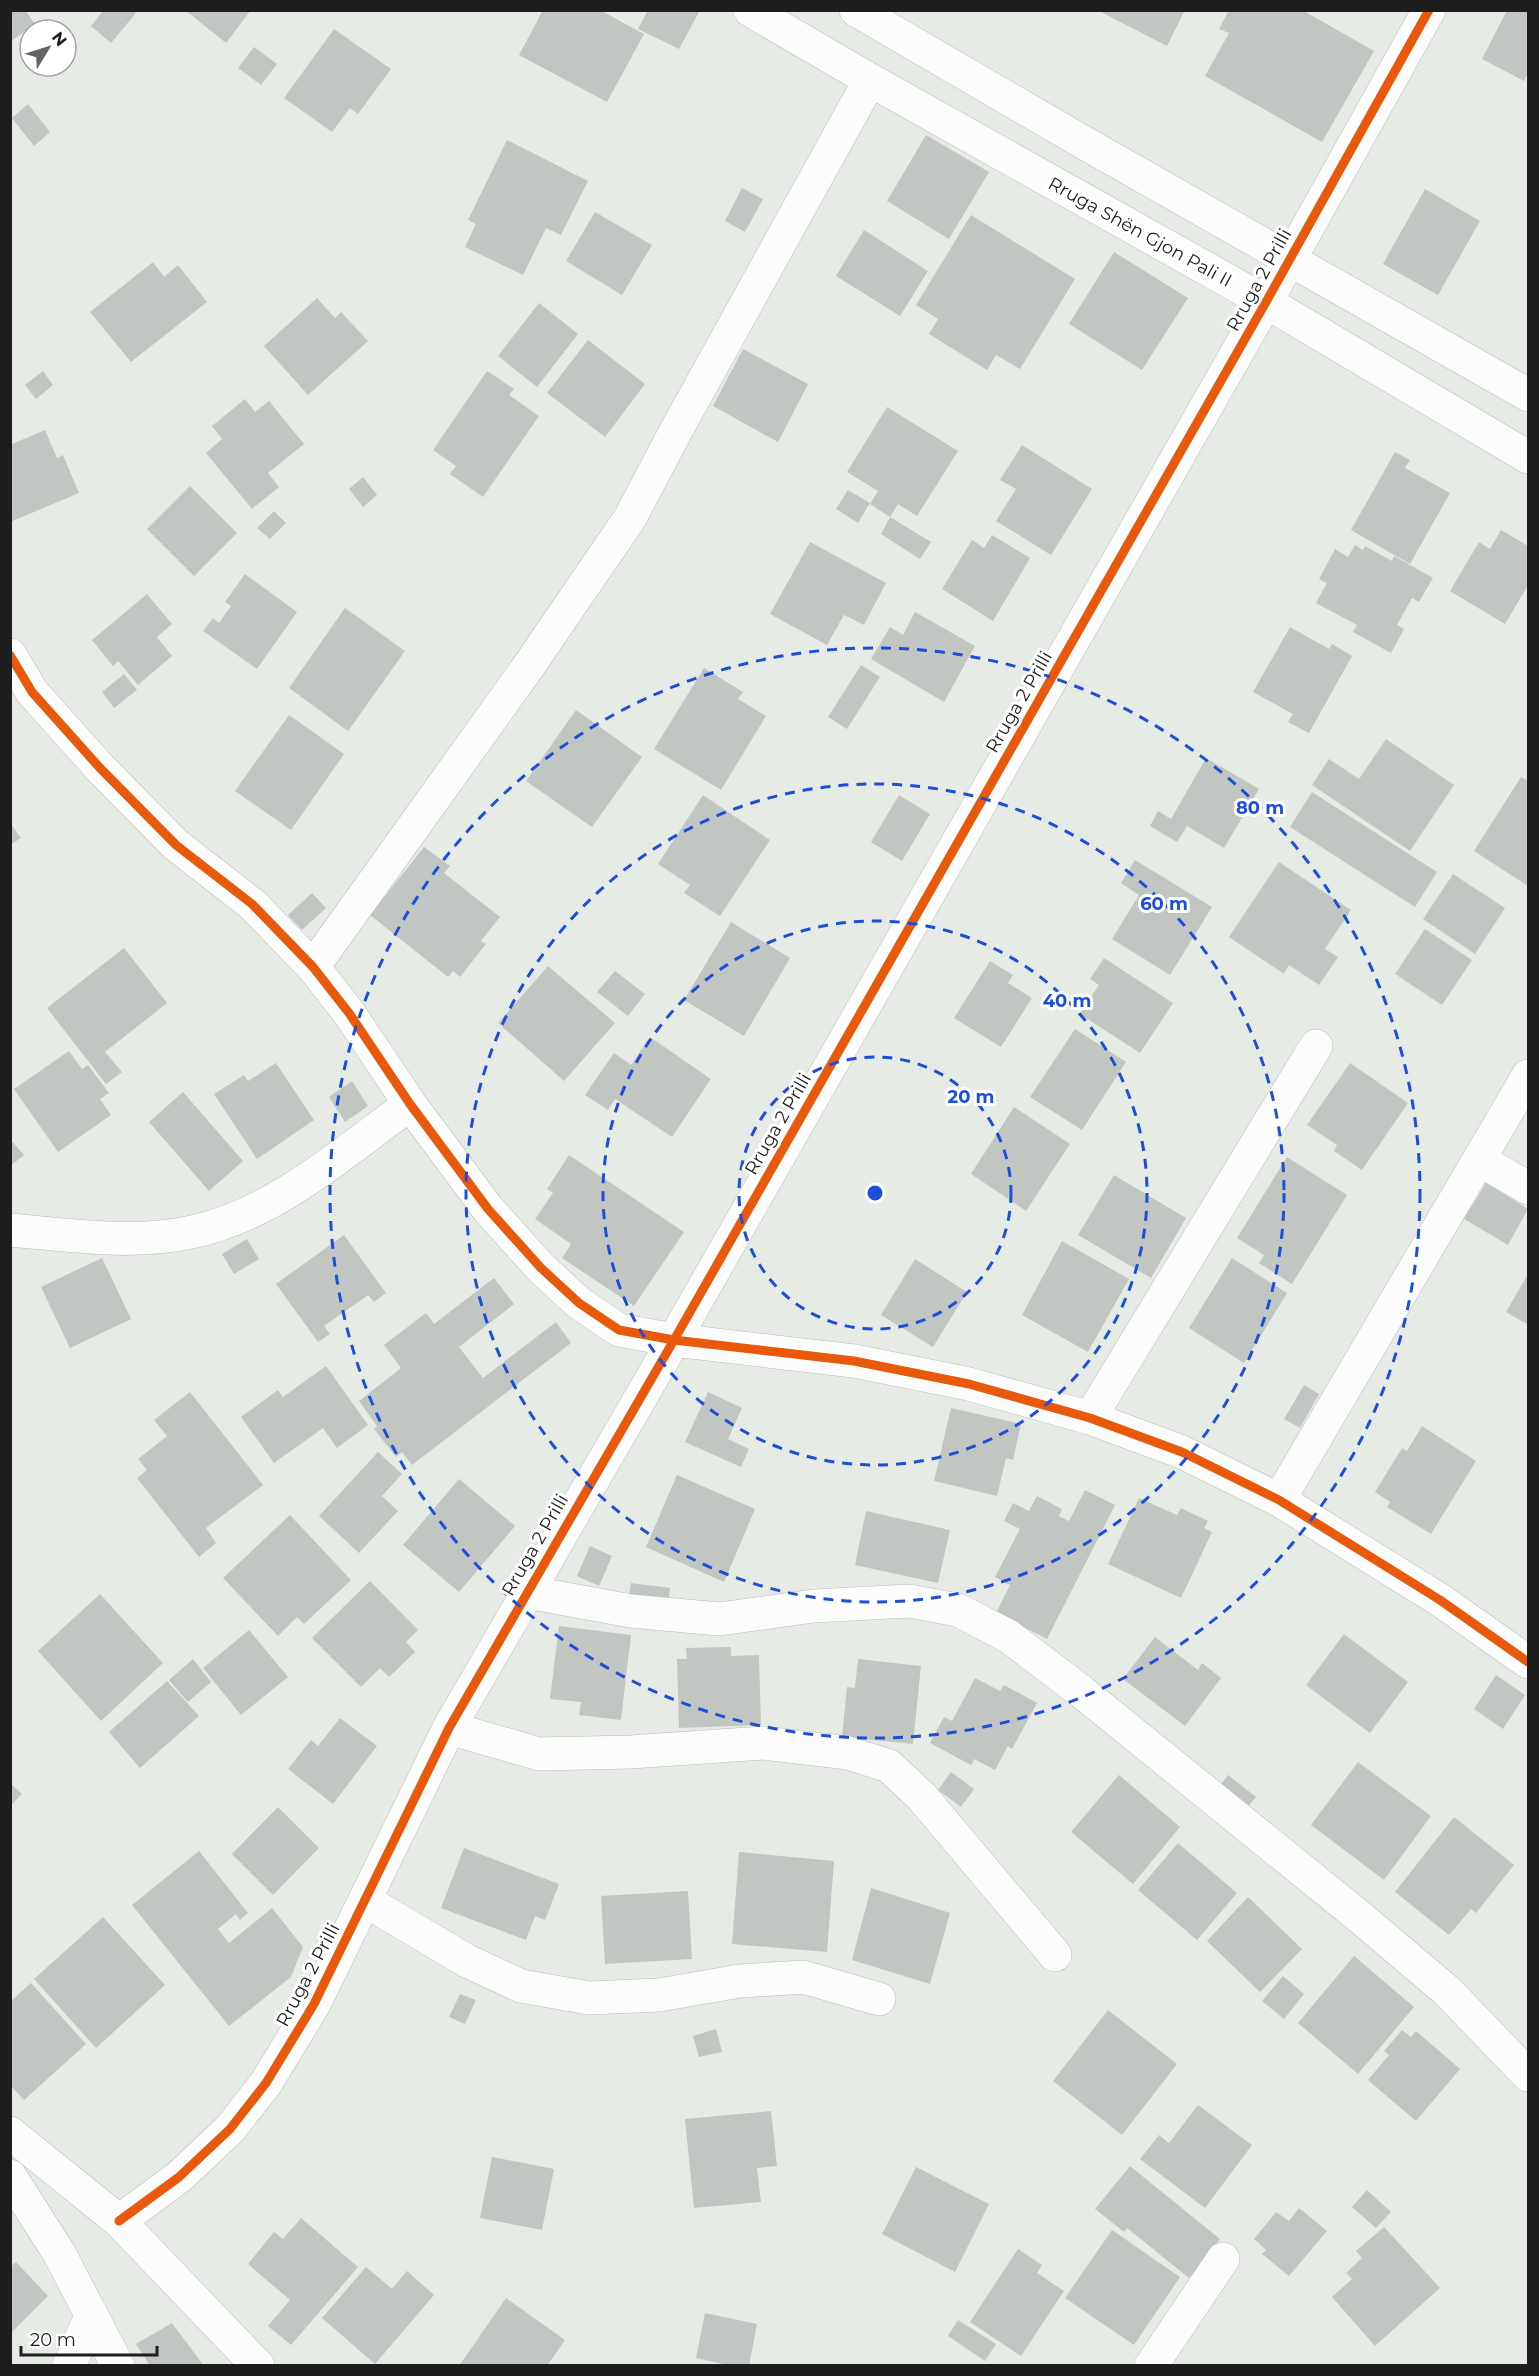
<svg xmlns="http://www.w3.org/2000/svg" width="1539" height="2376" font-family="Montserrat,sans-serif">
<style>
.building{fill:#c2c6c2}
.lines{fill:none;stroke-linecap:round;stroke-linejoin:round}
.minor-casing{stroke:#bbbdbb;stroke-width:34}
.minor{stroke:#fbfcfb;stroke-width:33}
.cycleway-casing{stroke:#fff;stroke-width:13}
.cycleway{stroke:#e8590c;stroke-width:9}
.ring{fill:none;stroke:#1d4ed8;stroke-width:3;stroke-dasharray:10 8}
.labels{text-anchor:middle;stroke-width:6;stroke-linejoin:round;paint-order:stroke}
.street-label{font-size:18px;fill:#1d1d1d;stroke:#fff}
.centre{fill:#1d4ed8;stroke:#fff;stroke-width:3}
.ring-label{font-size:18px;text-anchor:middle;font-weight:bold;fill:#1d4ed8;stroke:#fff;stroke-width:6;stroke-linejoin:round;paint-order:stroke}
</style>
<rect width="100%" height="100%" fill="#e6ebe6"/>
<!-- building -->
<path class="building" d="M 10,10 L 25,10 L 35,24 L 10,42 Z
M 104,10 L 132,10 L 136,13 L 111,43 L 91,26 Z
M 185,10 L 251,10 L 226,43 Z
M 543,10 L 600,10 L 644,34 L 607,102 L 519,55 Z
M 648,10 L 700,10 L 679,49 L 638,29 Z
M 1097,10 L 1185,10 L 1167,46 Z
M 1229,10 L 1302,10 L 1374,51 L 1322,142 L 1205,76 L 1229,33 L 1219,29 Z
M 1507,10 L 1528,10 L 1528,73 L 1524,81 L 1482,59 Z
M 334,29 L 391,69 L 358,114 L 350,108 L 332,132 L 284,98 Z
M 254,47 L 277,64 L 261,85 L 238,68 Z
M 28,104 L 50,132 L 34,146 L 12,118 Z
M 926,135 L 989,172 L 949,239 L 887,201 Z
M 507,140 L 588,181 L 561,235 L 546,228 L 523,275 L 465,247 L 476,224 L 468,220 Z
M 742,188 L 763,199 L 745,232 L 725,221 Z
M 1425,189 L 1480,221 L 1438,295 L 1383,264 Z
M 595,212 L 652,245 L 622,295 L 566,261 Z
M 971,215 L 1075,279 L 1020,369 L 996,355 L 987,370 L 929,334 L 938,319 L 916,305 Z
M 864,230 L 928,271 L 900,316 L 836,276 Z
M 1114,252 L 1188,298 L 1142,370 L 1069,324 Z
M 153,262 L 164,277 L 178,265 L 207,302 L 131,362 L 90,312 Z
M 317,298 L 335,318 L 341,312 L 368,341 L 308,395 L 264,346 Z
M 539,303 L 578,334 L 537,387 L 498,356 Z
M 588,340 L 645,384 L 605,437 L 547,393 Z
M 743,349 L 808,384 L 778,442 L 713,406 Z
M 43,371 L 53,385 L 36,399 L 25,385 Z
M 487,371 L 514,389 L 509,395 L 539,416 L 483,497 L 450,474 L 456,466 L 433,450 Z
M 245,399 L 255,412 L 269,401 L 304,444 L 268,473 L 279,487 L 252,509 L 206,453 L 222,439 L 212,426 Z
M 887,407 L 958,451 L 917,516 L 898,504 L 890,517 L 870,504 L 878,491 L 847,472 Z
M 45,430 L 57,458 L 63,455 L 79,493 L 10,522 L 10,445 Z
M 1022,445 L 1092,489 L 1051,555 L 996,521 L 1016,489 L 1000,480 Z
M 1395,452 L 1410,460 L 1405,468 L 1450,493 L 1410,564 L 1351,530 Z
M 363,477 L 377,495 L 363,507 L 349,489 Z
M 190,486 L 237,533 L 194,576 L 147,529 Z
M 848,490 L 870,503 L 858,523 L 836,509 Z
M 274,511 L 286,523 L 270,539 L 257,528 Z
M 890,517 L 931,542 L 920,559 L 881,534 Z
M 1501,530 L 1528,546 L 1528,585 L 1505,624 L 1450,591 L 1479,542 L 1490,549 Z
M 992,535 L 1030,558 L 993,621 L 942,589 L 972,540 L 984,548 Z
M 810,542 L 886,583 L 864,625 L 844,615 L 827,645 L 770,614 Z
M 1355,545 L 1363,550 L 1365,546 L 1392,561 L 1394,556 L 1433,578 L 1419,602 L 1412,598 L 1397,625 L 1404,629 L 1391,653 L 1353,632 L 1357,625 L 1316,603 L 1327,583 L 1319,579 L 1335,549 L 1348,557 Z
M 245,574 L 297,612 L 257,669 L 203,631 L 213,618 L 219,623 L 231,606 L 225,602 Z
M 147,594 L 172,624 L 157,637 L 172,656 L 138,685 L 118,661 L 113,666 L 92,640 Z
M 345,608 L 405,651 L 348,731 L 289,688 Z
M 915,612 L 975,646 L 944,702 L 871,659 L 890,627 L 903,635 Z
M 1290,627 L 1329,649 L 1332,644 L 1352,656 L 1309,733 L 1288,722 L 1293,714 L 1253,692 Z
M 861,665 L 880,677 L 847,729 L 828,717 Z
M 704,668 L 743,692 L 738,699 L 766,716 L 721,790 L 654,749 Z
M 124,674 L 137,690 L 114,708 L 102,692 Z
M 576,710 L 642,757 L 592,827 L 526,781 Z
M 289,715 L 344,754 L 291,830 L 235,791 Z
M 1386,739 L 1454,785 L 1410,851 L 1312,785 L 1329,759 L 1359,779 Z
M 1206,758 L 1259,789 L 1224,848 L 1187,826 L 1177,842 L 1150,826 L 1158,811 L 1171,819 Z
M 1521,777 L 1528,781 L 1528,886 L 1474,851 Z
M 1312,792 L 1437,872 L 1415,907 L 1290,827 Z
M 703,795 L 770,840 L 720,916 L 684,893 L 690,885 L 658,864 Z
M 899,795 L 930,814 L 902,861 L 871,842 Z
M 10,823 L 21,838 L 10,845 Z
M 424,847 L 450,866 L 444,873 L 500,917 L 481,941 L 486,944 L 460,977 L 453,971 L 448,977 L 370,915 Z
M 1135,860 L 1212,907 L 1170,975 L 1112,939 L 1139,895 L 1121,883 Z
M 1279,862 L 1351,910 L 1325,949 L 1338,957 L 1319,985 L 1289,965 L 1284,974 L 1229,937 Z
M 1453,874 L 1505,908 L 1475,954 L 1423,919 Z
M 312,893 L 326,908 L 302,930 L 288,915 Z
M 731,922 L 790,958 L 744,1036 L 684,1000 Z
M 1425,929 L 1472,960 L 1442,1005 L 1395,974 Z
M 124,948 L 167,1003 L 105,1052 L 122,1072 L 106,1084 L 47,1008 Z
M 1104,958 L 1173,1003 L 1140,1053 L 1080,1014 L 1099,985 L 1090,979 Z
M 990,961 L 1013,975 L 1008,983 L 1032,998 L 1001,1047 L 954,1018 Z
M 548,966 L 615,1023 L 564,1081 L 498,1023 Z
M 615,971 L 645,994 L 628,1016 L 597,992 Z
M 1075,1029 L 1126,1062 L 1082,1130 L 1030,1097 Z
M 650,1037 L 711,1079 L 672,1137 L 615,1099 L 608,1110 L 585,1095 L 614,1053 L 631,1065 Z
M 69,1051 L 82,1069 L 88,1065 L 109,1093 L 100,1099 L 111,1115 L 58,1152 L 14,1089 Z
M 276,1063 L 314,1120 L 257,1159 L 214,1094 L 244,1075 L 248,1081 Z
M 1350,1063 L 1408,1103 L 1362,1170 L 1334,1151 L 1337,1145 L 1307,1125 Z
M 352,1081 L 368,1106 L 345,1122 L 329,1097 Z
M 183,1092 L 243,1161 L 209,1191 L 149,1122 Z
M 1014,1107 L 1070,1144 L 1026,1211 L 971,1174 Z
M 10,1139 L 24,1155 L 10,1166 Z
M 569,1155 L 684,1232 L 634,1306 L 562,1258 L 571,1244 L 535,1219 L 553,1193 L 547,1189 Z
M 1287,1157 L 1347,1195 L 1292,1284 L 1259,1263 L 1264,1255 L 1237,1238 Z
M 1114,1175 L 1186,1218 L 1151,1278 L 1078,1235 Z
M 1486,1183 L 1528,1209 L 1508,1245 L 1464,1219 Z
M 344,1235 L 386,1293 L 374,1302 L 368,1295 L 324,1326 L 330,1334 L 318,1342 L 276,1284 Z
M 247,1239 L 259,1259 L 234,1274 L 222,1254 Z
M 1062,1241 L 1129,1279 L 1088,1352 L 1022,1315 Z
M 102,1258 L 131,1319 L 70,1348 L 41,1287 Z
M 1232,1258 L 1287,1293 L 1244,1363 L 1189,1328 Z
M 915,1259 L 967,1292 L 933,1347 L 881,1315 Z
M 1528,1274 L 1528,1321 L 1527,1324 L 1506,1312 Z
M 494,1278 L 514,1304 L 459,1347 L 483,1378 L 556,1322 L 571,1343 L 412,1465 L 402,1452 L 396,1457 L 374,1429 L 377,1426 L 359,1401 L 401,1368 L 384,1345 L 426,1313 L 434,1324 Z
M 326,1366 L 368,1425 L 337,1448 L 323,1428 L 274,1463 L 241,1417 L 278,1390 L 283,1397 Z
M 1304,1385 L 1319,1394 L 1300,1428 L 1284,1419 Z
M 190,1392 L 263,1485 L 206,1528 L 216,1543 L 199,1557 L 137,1478 L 147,1470 L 138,1459 L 167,1436 L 154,1420 Z
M 708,1392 L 742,1408 L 728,1439 L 749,1449 L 741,1467 L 685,1442 Z
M 951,1408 L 1021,1424 L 1013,1460 L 1006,1458 L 997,1496 L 934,1481 Z
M 1422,1426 L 1476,1461 L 1431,1534 L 1387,1507 L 1390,1502 L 1375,1492 L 1402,1448 L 1407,1451 Z
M 378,1452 L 402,1474 L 382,1496 L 398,1511 L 359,1553 L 319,1516 Z
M 677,1475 L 755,1509 L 724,1582 L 646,1547 Z
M 459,1479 L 515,1526 L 459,1592 L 403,1545 Z
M 1085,1490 L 1115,1505 L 1047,1639 L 996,1613 L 1010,1585 L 995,1577 L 1020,1529 L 1004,1521 L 1013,1503 L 1029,1511 L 1037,1496 L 1062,1509 L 1059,1516 L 1069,1521 Z
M 1139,1498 L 1177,1515 L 1181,1508 L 1208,1521 L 1204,1528 L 1212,1532 L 1181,1598 L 1108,1564 Z
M 866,1511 L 950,1530 L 938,1583 L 855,1565 Z
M 290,1515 L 351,1580 L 304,1624 L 297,1617 L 278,1636 L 223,1578 Z
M 590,1546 L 612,1556 L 599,1586 L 577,1576 Z
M 370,1581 L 418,1630 L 406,1642 L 415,1652 L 389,1677 L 380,1668 L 361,1687 L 312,1638 Z
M 631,1583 L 670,1588 L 668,1607 L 628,1601 Z
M 100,1594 L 163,1663 L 101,1721 L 38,1651 Z
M 559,1626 L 631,1635 L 621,1720 L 579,1715 L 581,1702 L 550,1699 Z
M 249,1630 L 288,1677 L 241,1715 L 203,1668 Z
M 1344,1634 L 1408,1682 L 1370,1733 L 1306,1685 Z
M 1155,1637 L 1198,1670 L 1202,1663 L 1221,1678 L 1185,1726 L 1123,1679 Z
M 731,1647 L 731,1656 L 759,1655 L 761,1725 L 679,1728 L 677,1659 L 687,1659 L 686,1648 Z
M 193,1659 L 211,1682 L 188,1702 L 169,1680 Z
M 858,1659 L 921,1666 L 913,1744 L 842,1737 L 847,1687 L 855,1688 Z
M 1496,1675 L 1525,1695 L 1503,1729 L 1474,1709 Z
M 975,1678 L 1000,1691 L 1004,1685 L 1037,1703 L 1012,1749 L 1008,1746 L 995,1770 L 974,1759 L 971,1765 L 930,1743 L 944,1717 L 952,1721 Z
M 167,1681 L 199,1716 L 140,1768 L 109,1732 Z
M 340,1718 L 377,1746 L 333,1804 L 288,1769 L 311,1740 L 318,1746 Z
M 1358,1762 L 1431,1816 L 1384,1880 L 1311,1825 Z
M 951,1772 L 974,1789 L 961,1807 L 938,1790 Z
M 1119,1775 L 1180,1827 L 1133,1884 L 1071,1832 Z
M 1228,1775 L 1256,1797 L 1243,1812 L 1216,1791 Z
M 10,1783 L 22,1794 L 10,1806 Z
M 278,1807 L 319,1848 L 273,1895 L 232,1854 Z
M 1454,1817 L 1514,1865 L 1476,1913 L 1471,1909 L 1449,1935 L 1395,1892 Z
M 1178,1843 L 1237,1893 L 1197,1940 L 1138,1890 Z
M 464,1848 L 559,1884 L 545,1920 L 535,1916 L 526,1940 L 441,1908 Z
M 199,1851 L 248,1913 L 240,1920 L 236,1914 L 218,1929 L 229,1943 L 272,1908 L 303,1947 L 291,1977 L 229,2026 L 132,1905 Z
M 739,1852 L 834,1861 L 827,1952 L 732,1944 Z
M 871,1888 L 950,1913 L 930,1984 L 852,1960 Z
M 688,1891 L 692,1959 L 605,1964 L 601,1896 Z
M 1248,1897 L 1302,1949 L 1260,1992 L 1207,1941 Z
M 103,1917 L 165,1985 L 96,2048 L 34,1979 Z
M 1354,1956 L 1414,2007 L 1358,2074 L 1298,2023 Z
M 1283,1976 L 1304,1994 L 1284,2019 L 1262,2001 Z
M 31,1983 L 86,2044 L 24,2100 L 10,2085 L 10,2002 Z
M 460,1994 L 476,2000 L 465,2024 L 449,2017 Z
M 1108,2010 L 1177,2064 L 1122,2135 L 1053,2081 Z
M 716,2029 L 722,2052 L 699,2057 L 693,2036 Z
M 1402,2030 L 1411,2037 L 1416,2031 L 1460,2069 L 1416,2121 L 1368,2080 L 1389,2055 L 1384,2051 Z
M 1198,2105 L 1252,2145 L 1205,2208 L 1140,2159 L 1159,2135 L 1169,2143 Z
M 771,2111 L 777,2166 L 757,2168 L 761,2202 L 694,2208 L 685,2119 Z
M 492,2157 L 554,2169 L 542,2230 L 480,2218 Z
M 1130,2166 L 1220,2239 L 1189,2278 L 1127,2228 L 1124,2232 L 1095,2209 Z
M 916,2167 L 989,2204 L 955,2272 L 882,2234 Z
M 1367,2190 L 1391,2212 L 1376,2228 L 1352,2207 Z
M 1299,2208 L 1327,2231 L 1289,2276 L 1262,2254 L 1266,2250 L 1254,2239 L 1276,2212 L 1289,2221 Z
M 301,2218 L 358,2267 L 291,2345 L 268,2326 L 290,2300 L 248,2264 L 274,2232 L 283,2239 Z
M 1384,2227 L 1440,2288 L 1375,2346 L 1332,2297 L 1352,2279 L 1346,2273 L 1362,2258 L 1356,2251 Z
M 1112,2230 L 1180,2277 L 1134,2345 L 1065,2298 Z
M 1018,2249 L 1042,2265 L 1037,2273 L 1064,2291 L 1021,2356 L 970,2322 Z
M 16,2262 L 48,2296 L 12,2332 L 10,2267 Z
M 366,2267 L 392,2289 L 407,2271 L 434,2295 L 375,2364 L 322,2318 Z
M 506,2298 L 565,2340 L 547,2366 L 459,2366 Z
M 705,2313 L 757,2324 L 749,2366 L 732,2366 L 696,2358 Z
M 958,2320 L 996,2344 L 985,2361 L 948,2336 Z
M 172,2323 L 204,2366 L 150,2366 L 136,2344 Z"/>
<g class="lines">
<!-- minor casing -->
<g class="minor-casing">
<path id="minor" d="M 750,10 L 870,80 L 1266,302 L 1528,457
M 856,10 L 1081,141 L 1528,395
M 10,655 L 32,692 L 100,768 L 176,845 L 252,904 L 313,967 L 349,1013 L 410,1104 L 488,1209 L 541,1268 L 579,1303 L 619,1330 L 674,1340 L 854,1361 L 969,1384 L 1090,1418 L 1182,1452 L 1279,1500 L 1440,1600 L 1528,1662
M 313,967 L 528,667 L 630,518 L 678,427 L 870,80
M 1480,1160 L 1528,1188
M 10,1230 C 70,1235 133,1245 192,1232 C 275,1214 343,1153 410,1104
M 1090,1418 L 1316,1046
M 1279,1500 L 1528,1076
M 527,1592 L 631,1611 L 719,1619 L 814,1606 L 909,1601 L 958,1610 L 1008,1636 L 1082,1692 L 1361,1918 L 1447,1991 L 1528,2075
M 449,1728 L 539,1754 L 631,1752 L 763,1743 L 848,1753 L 889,1766 L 922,1797 L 1055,1955
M 366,1901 L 467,1961 L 521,1986 L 589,1998 L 659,1995 L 740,1981 L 803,1977 L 879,1999
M 10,2133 L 119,2221 L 258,2366
M 10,2176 L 59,2253 L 118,2366
M 119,2221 L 179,2177 L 230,2129 L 266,2083 L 314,2004 L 449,1728 L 674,1340 L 1266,302 L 1429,10
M 69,2366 L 91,2316
M 1151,2366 L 1223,2259"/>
</g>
<!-- minor -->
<use href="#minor" class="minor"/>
<!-- cycleway casing -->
<g class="cycleway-casing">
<path id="cycleway" d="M 10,655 L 32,692 L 100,768 L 176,845 L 252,904 L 313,967 L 349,1013 L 410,1104 L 488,1209 L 541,1268 L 579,1303 L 619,1330 L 674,1340 L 854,1361 L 969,1384 L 1090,1418 L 1182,1452 L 1279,1500 L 1440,1600 L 1528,1662
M 119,2221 L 179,2177 L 230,2129 L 266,2083 L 314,2004 L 449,1728 L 674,1340 L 1266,302 L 1429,10"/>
</g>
<!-- cycleway -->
<use href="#cycleway" class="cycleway"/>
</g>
<!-- distance rings -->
<g class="ring">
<circle cx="875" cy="1193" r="136"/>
<circle cx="875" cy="1193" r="272"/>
<circle cx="875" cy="1193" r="409"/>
<circle cx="875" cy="1193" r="545"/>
</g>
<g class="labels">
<!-- street labels -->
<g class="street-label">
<text transform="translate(1140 232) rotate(29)" y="6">Rruga Shën Gjon Pali II</text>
<text transform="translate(1259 280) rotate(-61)" y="6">Rruga 2 Prilli</text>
<text transform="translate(1019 702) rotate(-60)" y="6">Rruga 2 Prilli</text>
<text transform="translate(778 1124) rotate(-60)" y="6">Rruga 2 Prilli</text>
<text transform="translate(535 1545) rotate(-60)" y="6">Rruga 2 Prilli</text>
<text transform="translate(308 1975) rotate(-62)" y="6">Rruga 2 Prilli</text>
</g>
</g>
<circle cx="875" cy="1193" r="9" class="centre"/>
<g class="ring-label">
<text x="1260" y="814">80 m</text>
<text x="1164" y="910">60 m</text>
<text x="1067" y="1007">40 m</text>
<text x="971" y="1103">20 m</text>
</g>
<!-- border -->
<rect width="1539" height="2376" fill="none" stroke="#1d1d1d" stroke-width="24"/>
<!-- north arrow -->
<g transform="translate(48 48) rotate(52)"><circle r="28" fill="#ffffff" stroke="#a5a5a5" stroke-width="1.5"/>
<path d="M0-4.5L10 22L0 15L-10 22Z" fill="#636563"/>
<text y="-9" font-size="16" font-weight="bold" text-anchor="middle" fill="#1d1d1d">N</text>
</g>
<!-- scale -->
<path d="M21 2346v9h136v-9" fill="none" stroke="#1d1d1d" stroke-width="3"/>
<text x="30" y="2346" font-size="18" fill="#1d1d1d" stroke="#ffffff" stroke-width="4.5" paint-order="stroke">20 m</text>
</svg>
